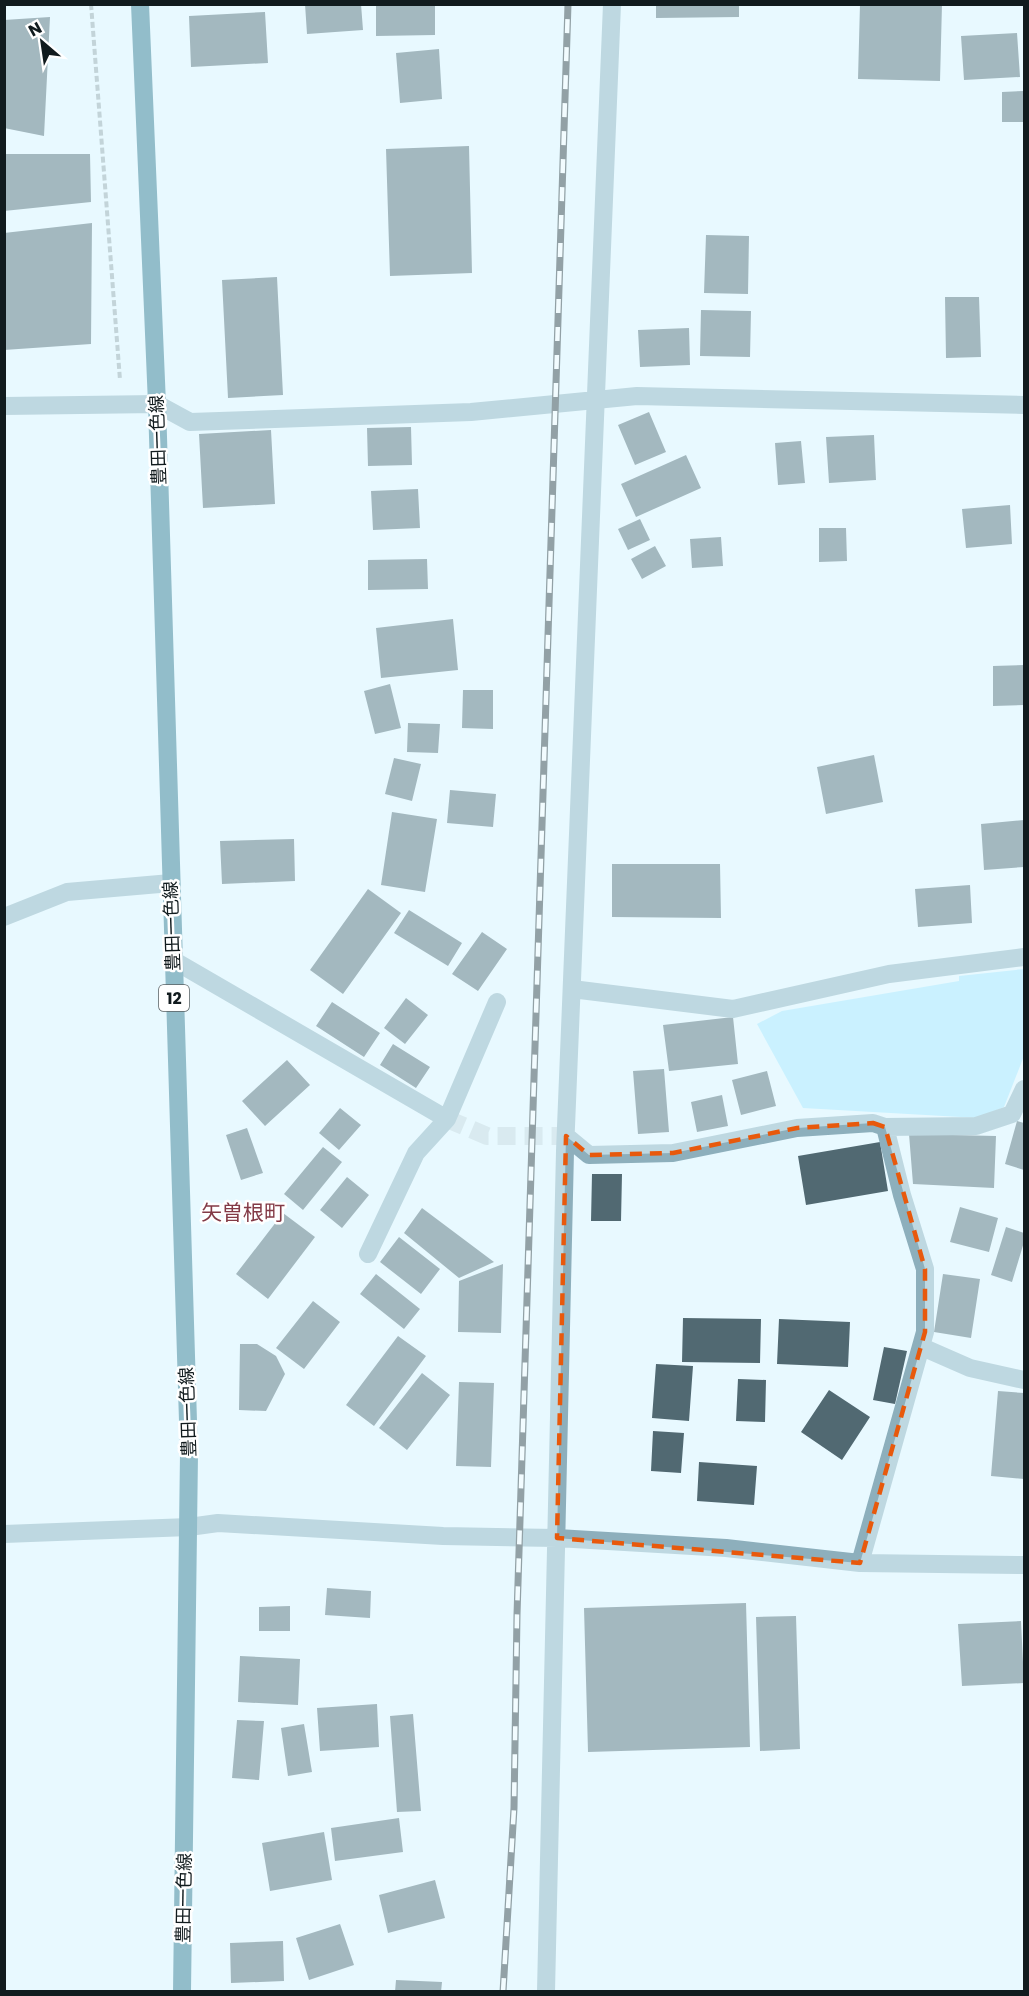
<svg xmlns="http://www.w3.org/2000/svg" width="1029" height="1996" font-family="Poppins,'Noto Sans JP',sans-serif">
<style>
.green{fill:#a7e7fe}
.building{fill:#516972}
.lines{fill:none;stroke-linecap:round;stroke-linejoin:round}
.minor-tunnel{stroke:#c8d8dd;stroke-width:18;stroke-dasharray:18 9;stroke-linecap:butt}
.path{stroke:#97a6aa;stroke-width:4;stroke-dasharray:6 3;stroke-linecap:butt}
.minor{stroke:#8dafbc;stroke-width:18}
.major{stroke:#2c748a;stroke-width:18}
.rail-casing{stroke:#2b363a;stroke-width:7}
.rail{stroke:#fff;stroke-width:4.5;stroke-dasharray:14;stroke-linecap:butt}
.marked{fill:none;stroke:#e8590c;stroke-width:4.5;stroke-dasharray:12 8;stroke-linejoin:round}
.labels{text-anchor:middle;stroke-width:5;stroke-linejoin:round;paint-order:stroke}
.shield{fill:#fff;stroke:#585f62;stroke-width:1.5}
.shield-label{font-size:16px;font-weight:bold;fill:#111b1e}
.street-label{font-size:18px;fill:#111b1e;stroke:#fff}
.quarter-label{font-size:21px;fill:#833a46;stroke:#fff}
</style>
<rect width="100%" height="100%" fill="#e8f9ff"/>
<!-- green -->
<path class="green" d="M 1024,969 L 1024,1056 L 1004,1107 L 978,1118 L 803,1108 L 757,1024 L 782,1011 L 959,981 L 959,976 Z"/>
<!-- building -->
<path class="building" d="M 305,4 L 361,4 L 363,30 L 307,34 Z
M 376,4 L 435,4 L 435,35 L 376,36 Z
M 656,4 L 739,4 L 739,17 L 656,18 Z
M 860,4 L 942,4 L 940,81 L 858,79 Z
M 265,12 L 268,63 L 191,67 L 189,16 Z
M 50,17 L 44,136 L 4,128 L 4,20 Z
M 1017,33 L 1020,77 L 964,80 L 961,36 Z
M 439,49 L 442,99 L 400,103 L 396,53 Z
M 1024,91 L 1024,122 L 1002,122 L 1002,92 Z
M 469,146 L 472,273 L 390,276 L 386,149 Z
M 4,154 L 90,154 L 91,202 L 4,211 Z
M 92,223 L 91,344 L 4,350 L 4,233 Z
M 706,235 L 749,236 L 748,294 L 704,293 Z
M 277,277 L 283,395 L 228,398 L 222,280 Z
M 945,297 L 979,297 L 981,357 L 946,358 Z
M 701,310 L 751,311 L 750,357 L 700,356 Z
M 689,328 L 690,365 L 640,367 L 638,330 Z
M 649,412 L 666,452 L 635,465 L 618,425 Z
M 411,427 L 412,465 L 368,466 L 367,428 Z
M 271,430 L 275,504 L 203,508 L 199,434 Z
M 874,435 L 876,480 L 829,483 L 826,437 Z
M 801,441 L 805,483 L 778,485 L 775,443 Z
M 686,455 L 701,488 L 636,517 L 621,484 Z
M 418,489 L 420,528 L 373,530 L 371,491 Z
M 1010,505 L 1012,544 L 966,548 L 962,509 Z
M 640,519 L 650,540 L 628,550 L 618,529 Z
M 819,528 L 846,528 L 847,561 L 819,562 Z
M 721,537 L 723,566 L 692,568 L 690,539 Z
M 655,546 L 666,566 L 642,579 L 631,559 Z
M 427,559 L 428,589 L 368,590 L 368,560 Z
M 453,619 L 458,670 L 381,678 L 376,628 Z
M 1024,665 L 1024,705 L 993,706 L 993,666 Z
M 390,684 L 401,728 L 375,734 L 364,691 Z
M 463,690 L 493,690 L 493,729 L 462,728 Z
M 408,723 L 440,724 L 438,753 L 407,752 Z
M 874,755 L 883,802 L 826,814 L 817,767 Z
M 394,758 L 421,764 L 412,801 L 385,794 Z
M 450,790 L 496,794 L 493,827 L 447,823 Z
M 392,812 L 437,819 L 425,892 L 381,885 Z
M 1024,820 L 1024,867 L 984,870 L 981,824 Z
M 294,839 L 295,881 L 222,884 L 220,841 Z
M 612,864 L 720,864 L 721,918 L 612,917 Z
M 970,885 L 972,923 L 918,927 L 915,889 Z
M 368,889 L 401,913 L 343,994 L 310,970 Z
M 409,910 L 462,943 L 448,966 L 394,933 Z
M 482,932 L 507,949 L 478,991 L 452,974 Z
M 406,998 L 428,1015 L 405,1044 L 384,1028 Z
M 332,1002 L 380,1033 L 364,1057 L 316,1026 Z
M 733,1017 L 738,1064 L 669,1071 L 663,1025 Z
M 393,1044 L 430,1067 L 416,1088 L 380,1065 Z
M 287,1060 L 310,1085 L 265,1126 L 242,1101 Z
M 664,1069 L 669,1132 L 638,1134 L 633,1071 Z
M 767,1071 L 776,1106 L 741,1115 L 732,1080 Z
M 722,1095 L 728,1126 L 697,1132 L 691,1102 Z
M 340,1108 L 361,1125 L 339,1150 L 319,1133 Z
M 1017,1121 L 1024,1123 L 1024,1170 L 1005,1164 Z
M 247,1128 L 263,1173 L 241,1180 L 226,1135 Z
M 909,1134 L 996,1136 L 994,1188 L 913,1184 Z
M 880,1142 L 888,1191 L 806,1205 L 798,1156 Z
M 323,1147 L 342,1162 L 303,1210 L 284,1194 Z
M 592,1174 L 622,1174 L 621,1221 L 591,1221 Z
M 347,1177 L 369,1195 L 342,1228 L 320,1210 Z
M 960,1207 L 998,1218 L 989,1252 L 950,1242 Z
M 422,1208 L 494,1262 L 459,1278 L 404,1233 Z
M 283,1213 L 315,1237 L 268,1299 L 236,1274 Z
M 1006,1227 L 1024,1233 L 1024,1242 L 1012,1282 L 991,1275 Z
M 399,1237 L 440,1269 L 421,1294 L 380,1262 Z
M 503,1264 L 501,1333 L 458,1332 L 459,1281 Z
M 376,1274 L 420,1309 L 404,1329 L 360,1294 Z
M 943,1274 L 980,1279 L 971,1338 L 934,1332 Z
M 313,1301 L 340,1322 L 304,1369 L 276,1348 Z
M 683,1318 L 761,1319 L 760,1363 L 682,1362 Z
M 779,1319 L 850,1322 L 848,1367 L 777,1364 Z
M 398,1336 L 426,1356 L 374,1426 L 346,1405 Z
M 240,1344 L 257,1344 L 276,1356 L 285,1374 L 266,1411 L 239,1410 Z
M 884,1347 L 907,1351 L 895,1404 L 873,1400 Z
M 656,1364 L 693,1366 L 689,1421 L 652,1418 Z
M 422,1373 L 450,1395 L 407,1450 L 379,1428 Z
M 738,1379 L 766,1380 L 765,1422 L 736,1421 Z
M 459,1382 L 494,1383 L 491,1467 L 456,1466 Z
M 829,1390 L 870,1417 L 842,1460 L 801,1432 Z
M 998,1391 L 1024,1393 L 1024,1479 L 991,1476 Z
M 653,1431 L 684,1433 L 681,1473 L 651,1471 Z
M 699,1462 L 757,1466 L 754,1505 L 697,1501 Z
M 327,1588 L 371,1591 L 370,1618 L 325,1615 Z
M 746,1603 L 750,1747 L 588,1752 L 584,1608 Z
M 290,1606 L 290,1631 L 259,1631 L 259,1607 Z
M 796,1616 L 800,1749 L 760,1751 L 756,1617 Z
M 1021,1621 L 1024,1683 L 962,1686 L 958,1624 Z
M 240,1656 L 300,1659 L 298,1705 L 238,1702 Z
M 377,1704 L 379,1747 L 320,1751 L 317,1708 Z
M 413,1714 L 421,1811 L 397,1812 L 390,1716 Z
M 237,1720 L 264,1721 L 259,1780 L 232,1778 Z
M 304,1724 L 312,1772 L 288,1776 L 281,1728 Z
M 399,1818 L 403,1852 L 335,1861 L 331,1828 Z
M 324,1832 L 332,1880 L 270,1891 L 262,1843 Z
M 435,1880 L 445,1918 L 388,1933 L 379,1895 Z
M 340,1924 L 354,1965 L 309,1980 L 296,1938 Z
M 283,1941 L 284,1981 L 231,1983 L 230,1943 Z
M 396,1980 L 442,1982 L 441,1992 L 395,1992 Z"/>
<g class="lines">
<!-- minor-tunnel -->
<path class="minor-tunnel" d="M 447,1119 L 487,1136 L 566,1136"/>
<!-- path -->
<path class="path" d="M 91,4 L 120,380"/>
<!-- minor -->
<path class="minor" d="M 4,406 L 157,404 L 190,422 L 471,412 L 637,396 L 1024,405
M 4,917 L 67,892 L 171,883
M 173,960 L 447,1119
M 572,989 L 733,1009 L 889,974 L 1024,957
M 885,1127 L 976,1126 L 1012,1114 L 1024,1089
M 566,1136 L 589,1155 L 673,1153 L 797,1128 L 873,1123 L 885,1127 L 902,1195 L 925,1269 L 925,1332 L 860,1563
M 368,1254 L 416,1153 L 447,1119 L 497,1002
M 922,1347 L 970,1368 L 1024,1380
M 4,1534 L 189,1527 L 218,1523 L 443,1536 L 557,1538 L 726,1548 L 860,1563 L 1024,1565
M 546,1992 L 565,1151 L 612,4"/>
<!-- major -->
<path class="major" d="M 140,4 L 157,404 L 189,1454 L 182,1992"/>
<!-- rail casing -->
<g class="rail-casing">
<path id="rail" d="M 503,1992 L 514,1808 L 517,1615 L 568,4"/>
</g>
<!-- rail -->
<use href="#rail" class="rail"/>
</g>
<!-- marked area -->
<path d="M0 0H1029V1996H0ZM 873,1123 L 885,1127 L 925,1269 L 925,1332 L 860,1563 L 557,1538 L 566,1136 L 589,1155 L 673,1153 L 797,1128 Z" fill="#e8f9ff" fill-opacity=".55" fill-rule="evenodd"/>
<path class="marked" d="M 873,1123 L 885,1127 L 925,1269 L 925,1332 L 860,1563 L 557,1538 L 566,1136 L 589,1155 L 673,1153 L 797,1128 Z"/>
<g class="labels">
<!-- shield labels -->
<rect class="shield" x="159" y="985" width="30" height="26" rx="4.5"/>
<g class="shield-label">
<text x="174" y="1004">12</text>
</g>
<!-- street labels -->
<g class="street-label">
<text transform="translate(158 440) rotate(-92)" y="6">豊田一色線</text>
<text transform="translate(172 926) rotate(-92)" y="6">豊田一色線</text>
<text transform="translate(188 1412) rotate(-92)" y="6">豊田一色線</text>
<text transform="translate(184 1898) rotate(-89)" y="6">豊田一色線</text>
</g>
<!-- quarter labels -->
<g class="quarter-label">
<text x="243" y="1220">矢曽根町</text>
</g>
</g>
<!-- border -->
<rect width="1029" height="1996" fill="none" stroke="#111b1e" stroke-width="12"/>
<!-- north arrow -->
<g transform="translate(42 42) rotate(331)" stroke="#ffffff" stroke-width="4.5" paint-order="stroke">
<path d="M0-4.5L10 22L0 15L-10 22Z" fill="#111b1e"/>
<text y="-9" font-size="16" font-weight="bold" text-anchor="middle" fill="#111b1e">N</text>
</g>
</svg>
